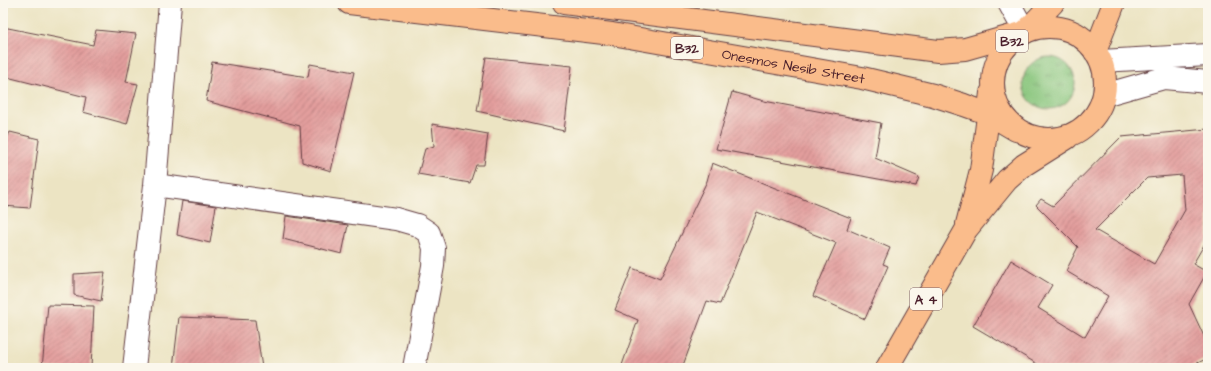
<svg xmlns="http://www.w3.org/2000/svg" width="1211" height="371" font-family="'Architects Daughter',sans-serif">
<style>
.grass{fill:url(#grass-tufts);stroke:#687254}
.building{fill:url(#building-hatch);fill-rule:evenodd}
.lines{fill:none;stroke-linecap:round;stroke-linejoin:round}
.minor-casing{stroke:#623d42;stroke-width:24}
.major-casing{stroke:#623d42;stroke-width:24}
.highway-casing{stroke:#623d42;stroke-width:24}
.minor{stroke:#fff;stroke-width:22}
.major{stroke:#fabc8b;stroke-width:22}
.highway{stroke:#fabc8b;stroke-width:22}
.labels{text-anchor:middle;stroke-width:4;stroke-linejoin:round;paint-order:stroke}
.shield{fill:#fbf7ec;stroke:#7f6065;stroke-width:1}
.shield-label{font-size:13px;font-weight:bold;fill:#4a1f2b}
.street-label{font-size:14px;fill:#4a1f2b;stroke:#fbf7ec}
</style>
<defs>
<pattern id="grass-tufts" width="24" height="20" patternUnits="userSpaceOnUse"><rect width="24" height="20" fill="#87c57c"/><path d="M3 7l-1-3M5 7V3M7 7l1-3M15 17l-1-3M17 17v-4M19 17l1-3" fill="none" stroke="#709f66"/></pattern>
<pattern id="building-hatch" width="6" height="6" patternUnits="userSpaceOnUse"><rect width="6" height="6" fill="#e39e9d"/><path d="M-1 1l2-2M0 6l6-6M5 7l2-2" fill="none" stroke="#ba8080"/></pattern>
</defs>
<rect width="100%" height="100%" fill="#fbf7ec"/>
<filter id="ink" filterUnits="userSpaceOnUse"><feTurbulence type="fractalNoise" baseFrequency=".025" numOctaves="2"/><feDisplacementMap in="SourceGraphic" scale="8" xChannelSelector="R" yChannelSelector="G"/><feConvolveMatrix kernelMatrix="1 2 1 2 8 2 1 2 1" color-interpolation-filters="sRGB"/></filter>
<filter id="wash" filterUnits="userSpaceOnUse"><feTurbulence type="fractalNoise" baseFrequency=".012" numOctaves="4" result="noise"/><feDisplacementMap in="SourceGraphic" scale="16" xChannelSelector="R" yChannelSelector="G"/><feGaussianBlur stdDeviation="0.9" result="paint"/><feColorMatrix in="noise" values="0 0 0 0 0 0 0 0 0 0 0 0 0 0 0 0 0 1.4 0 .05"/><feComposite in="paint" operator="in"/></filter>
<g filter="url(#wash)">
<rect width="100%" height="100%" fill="#ece4c3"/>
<!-- grass -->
<path class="grass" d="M1023 83a26 26 0 1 1 52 0a26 26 0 1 1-52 0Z"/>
<g id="blocks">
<!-- building -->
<path class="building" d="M 3,27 L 93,45 L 96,30 L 136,34 L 126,82 L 138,84 L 127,124 L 83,112 L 86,97 L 3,76 Z
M 486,57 L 572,66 L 564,131 L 477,111 Z
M 212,62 L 308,77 L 310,64 L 354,72 L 331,171 L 302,162 L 300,126 L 206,101 Z
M 732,92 L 764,101 L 881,123 L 875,158 L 919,177 L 916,186 L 716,149 Z
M 432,124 L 488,134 L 484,165 L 476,165 L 470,183 L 418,174 L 425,149 L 434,146 Z
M 1208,129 L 1208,238 L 1193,264 L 1207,272 L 1189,304 L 1208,345 L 1208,358 L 1187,368 L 1044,368 L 973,326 L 1011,260 L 1052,285 L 1038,308 L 1085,337 L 1108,296 L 1066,271 L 1078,247 L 1036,205 L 1041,199 L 1053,206 L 1121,137 ZM 1182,175 L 1185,210 L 1154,264 L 1095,230 L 1147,178 Z
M 10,132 L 39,139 L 30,208 L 3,206 L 3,145 Z
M 712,163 L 851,218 L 847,229 L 890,248 L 883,264 L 888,266 L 865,319 L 813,296 L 836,243 L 757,212 L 720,304 L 707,301 L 682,368 L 621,368 L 638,320 L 615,310 L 632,268 L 660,279 L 707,181 Z
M 182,201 L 216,206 L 210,243 L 177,235 Z
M 286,216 L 348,225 L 342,254 L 283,239 Z
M 105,272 L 101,301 L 74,295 L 74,274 Z
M 48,305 L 94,306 L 91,368 L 42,368 Z
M 179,317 L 255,320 L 262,368 L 173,368 Z"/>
</g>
</g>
<g filter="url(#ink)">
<use href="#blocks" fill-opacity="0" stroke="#623d42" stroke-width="1"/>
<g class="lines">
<!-- minor casing -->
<g class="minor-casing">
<path id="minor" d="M 1009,3 L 1025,32
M 1101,61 L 1208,55
M 1104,95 L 1164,78 L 1208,82
M 155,185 L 396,219 L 417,225 L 429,233 L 434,248 L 433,266 L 414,368
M 134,368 L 155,185 L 170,3"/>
</g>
<!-- major casing -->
<g class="major-casing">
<g id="major">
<path id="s1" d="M 349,3 L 612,34 L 862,78 L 933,95 L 964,105 L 989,114 L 1016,130"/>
<path d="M 564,3 L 938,51 L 965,49 L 1025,32"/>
</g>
</g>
<!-- highway casing -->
<g class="highway-casing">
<path id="highway" d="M993 83a56 56 0 1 1 112 0a56 56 0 1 1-112 0Z
M 1025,32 L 1053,3
M 1095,52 L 1114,3
M 967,224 L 981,170 L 991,93
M 887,368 L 966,230 L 1007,180 L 1024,165 L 1067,138"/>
</g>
<!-- minor -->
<use href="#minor" class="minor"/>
<!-- major -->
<use href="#major" class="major"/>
<!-- highway -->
<use href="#highway" class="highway"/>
</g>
</g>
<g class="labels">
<!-- shield labels -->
<g class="shield">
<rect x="996" y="30" width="32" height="22" rx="3"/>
<rect x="671" y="37" width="32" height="22" rx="3"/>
<rect x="910" y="288" width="32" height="22" rx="3"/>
</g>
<g class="shield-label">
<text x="1012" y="46">B32</text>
<text x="687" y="53">B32</text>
<text x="926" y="304">A 4</text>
</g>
<!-- street labels -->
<g class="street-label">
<text dy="5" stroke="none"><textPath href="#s1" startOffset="449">Onesmos Nesib Street</textPath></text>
</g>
</g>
<!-- margin -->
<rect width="1211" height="371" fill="none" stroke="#fbf7ec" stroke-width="16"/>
</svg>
